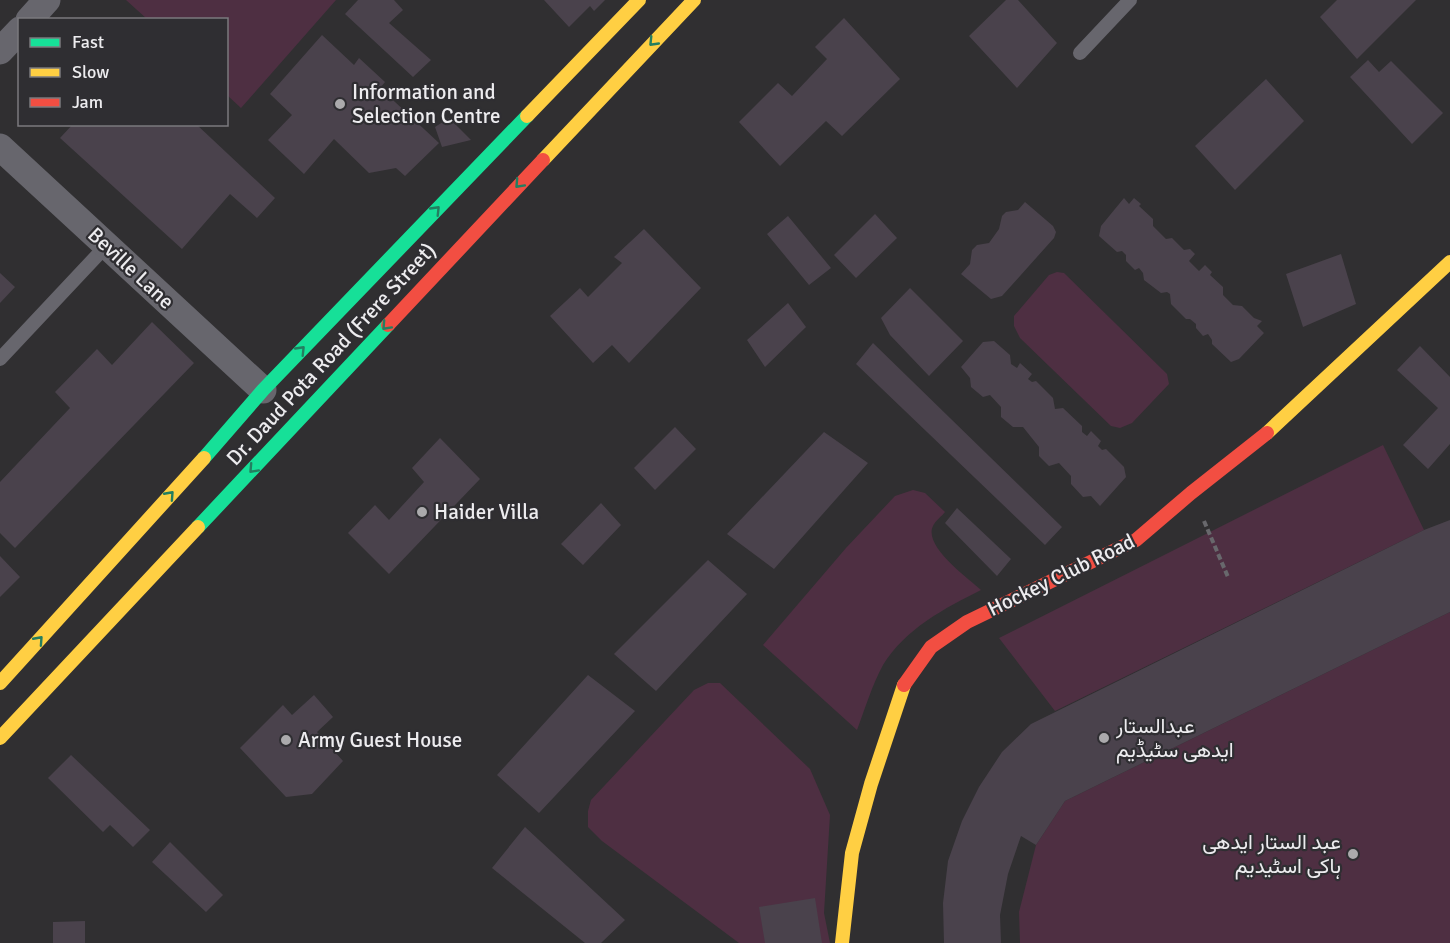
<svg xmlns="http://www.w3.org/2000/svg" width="1450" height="943" font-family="Signika,Vazirmatn,sans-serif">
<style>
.green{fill:#4e2f42}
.building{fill:#4a424c}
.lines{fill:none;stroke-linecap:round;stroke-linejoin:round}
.path{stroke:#68686c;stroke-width:4;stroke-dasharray:6 3;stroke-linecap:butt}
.lane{stroke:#67666d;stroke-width:14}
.street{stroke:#67666d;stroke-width:27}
.fast{stroke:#16e098;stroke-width:14}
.slow{stroke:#ffcf43;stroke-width:14}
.jam{stroke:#f24e42;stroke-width:14}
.oneway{stroke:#247e60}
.poi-dot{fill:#abaaac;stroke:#2f2e32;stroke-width:2}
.labels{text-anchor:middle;stroke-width:4.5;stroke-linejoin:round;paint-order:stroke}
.poi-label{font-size:21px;fill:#edecef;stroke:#2f2e32;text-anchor:start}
.street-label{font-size:21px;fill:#edecef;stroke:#2f2e32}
</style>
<rect width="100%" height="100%" fill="#302f31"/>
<!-- green -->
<path class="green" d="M 126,0 L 336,0 L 241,108 L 227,95 L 226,20 L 147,19 Z
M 1057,272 L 1064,273 L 1167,374 L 1169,384 L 1132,423 L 1120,428 L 1111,426 L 1020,338 L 1014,326 L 1014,316 L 1049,275 Z
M 1383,445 L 1424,530 L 1055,711 L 999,638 Z
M 913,490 L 925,493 L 945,512 C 942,516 935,521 933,526 C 923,546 968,578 981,590 C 945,608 905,629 883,665 C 872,685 865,709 857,730 L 763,645 L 846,548 L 895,496 Z
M 1450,612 L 1450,943 L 1020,943 L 1019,912 L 1036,845 L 1065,801 Z
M 708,683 L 720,683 L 810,769 L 830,815 L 824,913 L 830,943 L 739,943 L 602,841 L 588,827 L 588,811 L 591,800 L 694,690 Z"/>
<!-- building -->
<path class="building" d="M 358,0 L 394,0 L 403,10 L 389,23 L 431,60 L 413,77 L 345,14 Z
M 544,0 L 605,0 L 594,11 L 590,6 L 569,27 Z
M 1006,0 L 1018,0 L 1057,43 L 1017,88 L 969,36 Z
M 1337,0 L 1416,0 L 1357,59 L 1320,17 Z
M 844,18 L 900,79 L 842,136 L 826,121 L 780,166 L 739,122 L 778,83 L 792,96 L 827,59 L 815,47 Z
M 322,35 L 354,65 L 359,58 L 385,82 L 380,88 L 439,143 L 405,176 L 396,168 L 369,173 L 334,139 L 304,174 L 268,140 L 292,115 L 270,94 Z
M 1368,60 L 1379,72 L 1391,61 L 1443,113 L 1412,144 L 1350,77 Z
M 1266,79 L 1304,121 L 1235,190 L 1195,146 Z
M 449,118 L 471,140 L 442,147 L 435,127 Z
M 73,124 L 196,124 L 275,198 L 257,218 L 230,194 L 182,249 L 60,138 Z
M 1124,198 L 1129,204 L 1134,198 L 1141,204 L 1139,206 L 1153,219 L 1153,226 L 1166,239 L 1172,238 L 1184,250 L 1190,249 L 1195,254 L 1189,261 L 1199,271 L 1205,265 L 1212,272 L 1210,275 L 1223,287 L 1223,295 L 1233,305 L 1242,306 L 1254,318 L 1262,321 L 1257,326 L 1264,333 L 1239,359 L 1231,362 L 1212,344 L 1212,340 L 1208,334 L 1203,336 L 1196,328 L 1196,324 L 1190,319 L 1186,319 L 1171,304 L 1170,294 L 1167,292 L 1161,293 L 1144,280 L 1143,273 L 1139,268 L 1135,270 L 1126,261 L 1126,255 L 1122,251 L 1117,252 L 1099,236 L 1101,226 Z
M 1025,202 L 1053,226 L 1056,232 L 1054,238 L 1002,296 L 991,299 L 961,274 L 970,264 L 972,250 L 977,245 L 989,243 L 999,229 L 1002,216 L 1006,212 L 1018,210 Z
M 875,214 L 897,238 L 856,278 L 834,255 Z
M 788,216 L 831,268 L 809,285 L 767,234 Z
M 644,229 L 701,288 L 629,363 L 612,345 L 593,363 L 550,316 L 580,288 L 588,297 L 622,263 L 614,257 Z
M 1341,254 L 1356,304 L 1303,327 L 1286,274 Z
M 0,273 L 15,287 L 0,303 Z
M 910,288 L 963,341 L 929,376 L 890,335 L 881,318 Z
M 788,303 L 806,327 L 765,367 L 747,340 Z
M 152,322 L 194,363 L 15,548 L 0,533 L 0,482 L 70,408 L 55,392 L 97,349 L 112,365 Z
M 994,341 L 1010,355 L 1011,364 L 1017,368 L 1020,363 L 1032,374 L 1028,379 L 1032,382 L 1036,381 L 1053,398 L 1055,409 L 1063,408 L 1082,426 L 1082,432 L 1087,436 L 1091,431 L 1101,441 L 1098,446 L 1102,450 L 1106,449 L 1124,467 L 1126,477 L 1100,506 L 1091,496 L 1083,497 L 1071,484 L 1071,476 L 1059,463 L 1049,466 L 1039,456 L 1039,447 L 1023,427 L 1013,427 L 1001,417 L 1001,407 L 990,395 L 983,397 L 971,387 L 970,378 L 961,367 L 983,342 Z
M 873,343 L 1062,527 L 1045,545 L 856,364 Z
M 1420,346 L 1450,377 L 1450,444 L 1428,469 L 1403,445 L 1438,408 L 1397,370 Z
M 675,427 L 696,449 L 655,490 L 634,468 Z
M 824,432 L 868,463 L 774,569 L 727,534 Z
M 440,438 L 480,479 L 389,574 L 348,533 L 375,505 L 389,520 L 424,482 L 412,468 Z
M 601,503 L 621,525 L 583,565 L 561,544 Z
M 957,508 L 1011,559 L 997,576 L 945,523 Z
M 1450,520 L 1450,612 L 1065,801 L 1036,845 L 1021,836 L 1008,874 L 1000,915 L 1001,943 L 944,943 L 943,903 L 948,861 L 962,821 L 979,787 L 1002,752 L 1031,724 L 1424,530 Z
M 0,556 L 20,577 L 0,597 Z
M 708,560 L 747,594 L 656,691 L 614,654 Z
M 588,675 L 635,711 L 539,813 L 497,775 Z
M 314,695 L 333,717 L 317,732 L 343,761 L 312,794 L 286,797 L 240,748 L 283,705 L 292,715 Z
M 71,755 L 150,830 L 133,847 L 110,825 L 103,832 L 48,778 Z
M 525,827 L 625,920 L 601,943 L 585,943 L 492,868 Z
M 170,842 L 223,895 L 206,912 L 152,862 Z
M 815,898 L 822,943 L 765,943 L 759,907 Z
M 85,921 L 85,943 L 53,943 L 53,922 Z"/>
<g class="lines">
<!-- path -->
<path class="path" d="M 1204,521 L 1228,577"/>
<!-- lane -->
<path class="lane" d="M 1080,53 L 1130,0
M 0,359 L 107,245"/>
<!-- street -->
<path class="street" d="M 29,20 L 47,0
M 0,51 L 20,30
M 0,147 L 263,390"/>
<!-- fast -->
<path class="fast" d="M 204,458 L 263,390 L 527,116
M 198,527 L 388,325"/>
<!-- slow -->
<path class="slow" d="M 527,116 L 639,0
M 543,160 L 694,0
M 1267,433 L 1450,262
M 0,683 L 204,458
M 0,738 L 198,527
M 842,943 L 852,853 L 871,784 L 904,685"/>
<!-- jam -->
<path class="jam" d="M 388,325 L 543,160
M 904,685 L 931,647 L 967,622 L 1136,540 L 1191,493 L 1267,433"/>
</g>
<!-- one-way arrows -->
<defs><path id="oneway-chevron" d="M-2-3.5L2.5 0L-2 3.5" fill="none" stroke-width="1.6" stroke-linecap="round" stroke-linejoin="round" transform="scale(1.5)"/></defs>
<g class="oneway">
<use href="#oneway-chevron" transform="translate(653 42) rotate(134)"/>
<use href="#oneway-chevron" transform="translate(519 184) rotate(133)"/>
<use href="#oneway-chevron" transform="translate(436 210) rotate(-46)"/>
<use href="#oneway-chevron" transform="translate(386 326) rotate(133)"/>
<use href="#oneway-chevron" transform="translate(301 350) rotate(-46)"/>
<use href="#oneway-chevron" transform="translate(253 469) rotate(133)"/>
<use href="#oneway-chevron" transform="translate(170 495) rotate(-48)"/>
<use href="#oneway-chevron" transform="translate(39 640) rotate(-48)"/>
</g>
<!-- markers -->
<g class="poi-dot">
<circle cx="340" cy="104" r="6"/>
<circle cx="422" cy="512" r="6"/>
<circle cx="1104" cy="738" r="6"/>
<circle cx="286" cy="740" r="6"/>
<circle cx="1353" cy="854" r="6"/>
</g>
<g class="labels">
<!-- poi labels -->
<g class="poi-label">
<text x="352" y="99">Information and<tspan x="352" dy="24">Selection Centre</tspan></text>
<text x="434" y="519">Haider Villa</text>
<text x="1116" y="733">عبدالستار<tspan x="1116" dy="24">ایدھی سٹیڈیم</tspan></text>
<text x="298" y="747">Army Guest House</text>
<text x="1341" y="849" text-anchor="end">عبد الستار ایدھی<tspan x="1341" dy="24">ہاکی اسٹیدیم</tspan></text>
</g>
<!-- street labels -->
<g class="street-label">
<text transform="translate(131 268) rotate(43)" y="7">Beville Lane</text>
<text transform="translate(331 354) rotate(-47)" y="7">Dr. Daud Pota Road (Frere Street)</text>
<text transform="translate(1061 575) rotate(-26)" y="7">Hockey Club Road</text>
</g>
</g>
<!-- legend -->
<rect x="18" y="18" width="210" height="108" fill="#2f2e32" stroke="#7b7a7e" stroke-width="1.5"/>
<rect x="30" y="38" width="30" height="9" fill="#16e098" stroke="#7b7a7e" stroke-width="1.5"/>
<text x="72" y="48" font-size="18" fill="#edecef">Fast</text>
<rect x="30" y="68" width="30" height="9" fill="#ffcf43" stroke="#7b7a7e" stroke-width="1.5"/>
<text x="72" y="78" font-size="18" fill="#edecef">Slow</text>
<rect x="30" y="98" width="30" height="9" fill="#f24e42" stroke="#7b7a7e" stroke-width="1.5"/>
<text x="72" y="108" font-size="18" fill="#edecef">Jam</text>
</svg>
